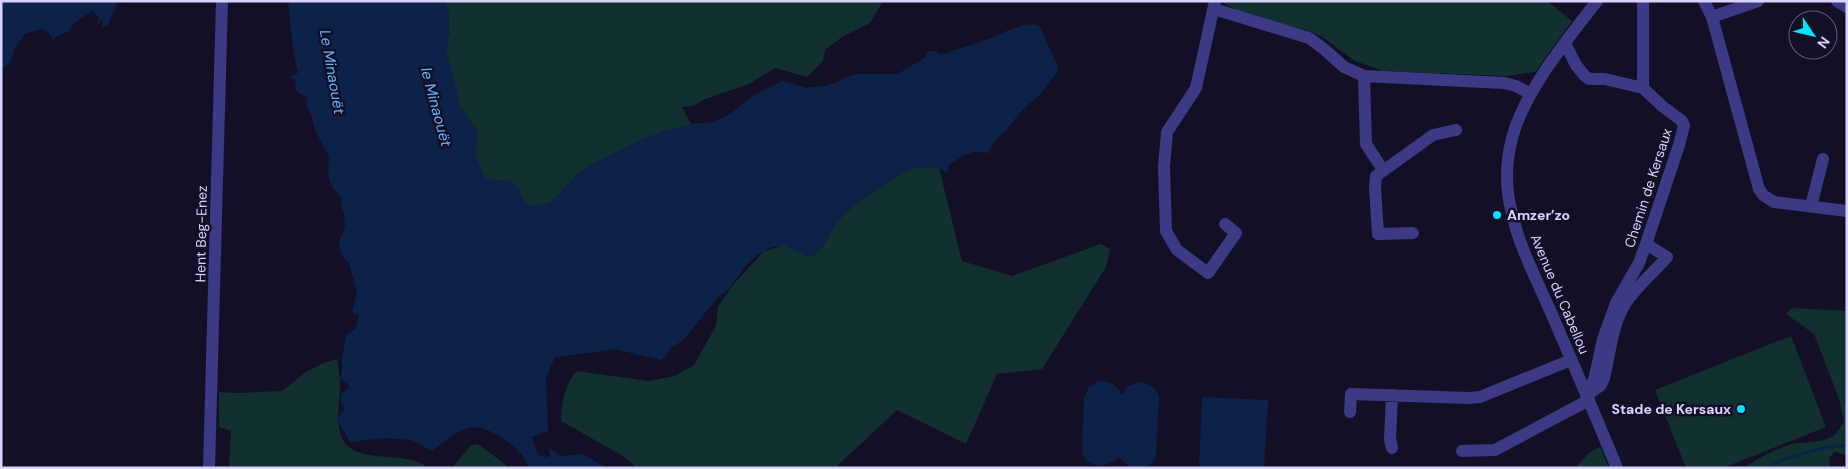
<svg xmlns="http://www.w3.org/2000/svg" width="1848" height="469" font-family="'DM Sans',sans-serif">
<style>
.green{fill:#12302f}
.water{fill:#0c2248}
.lines{fill:none;stroke-linecap:round;stroke-linejoin:round}
.stream{stroke:#0c2248;stroke-width:3}
.minor{stroke:#3d3a85;stroke-width:12}
.poi-dot{fill:#00e5ff;stroke:#130f26;stroke-width:2}
.labels{text-anchor:middle;stroke-width:5;stroke-linejoin:round;paint-order:stroke}
.street-label{font-size:14px;fill:#d9d4ff;stroke:#130f26}
.poi-label{font-size:14px;font-weight:bold;fill:#d9d4ff;stroke:#130f26;text-anchor:start}
.water-label{font-size:15px;font-style:italic;fill:#62b6ff;stroke:#130f26}
</style>
<rect width="100%" height="100%" fill="#130f26"/>
<!-- green -->
<path class="green" d="M 445,1 L 883,1 L 870,23 L 842,37 L 825,50 L 823,61 L 807,77 L 775,68 L 749,84 L 705,99 L 693,106 L 682,107 L 691,124 L 709,123 L 721,119 L 730,114 L 753,96 L 782,81 L 807,88 L 825,86 L 838,82 L 846,77 L 859,74 L 898,74 L 925,58 L 929,51 L 934,51 L 941,55 C 956,50 972,45 986,40 C 1000,35 1025,20 1039,26 L 1057,65 L 1058,71 L 1041,93 L 1020,112 L 1007,129 L 998,137 L 987,153 C 977,150 968,152 959,158 C 955,161 954,163 949,164 L 947,172 L 939,168 L 962,261 L 1012,276 L 1101,244 L 1110,249 L 1106,267 L 1042,369 L 997,374 L 966,444 L 897,410 L 835,468 L 637,468 L 623,456 L 561,421 C 562,403 564,384 577,371 L 649,381 L 675,376 L 694,365 L 716,326 L 718,307 L 733,285 L 763,252 L 781,246 L 772,247 L 757,255 L 746,265 L 729,289 L 717,298 L 684,339 L 670,349 L 662,360 L 615,349 L 555,357 L 380,121 L 449,33 L 448,27 L 449,14 Z
M 1224,1 L 1547,1 L 1572,21 L 1535,72 L 1507,76 L 1383,71 L 1355,61 L 1321,36 L 1306,30 L 1244,14 L 1225,4 Z
M 1792,308 L 1847,311 L 1847,455 L 1835,452 L 1829,458 L 1831,468 L 1744,468 C 1757,459 1771,451 1786,446 C 1801,440 1821,445 1834,435 C 1838,432 1841,426 1844,422 L 1839,399 L 1814,334 L 1786,314 Z
M 1791,336 L 1826,427 L 1723,468 L 1686,468 L 1655,390 Z
M 337,359 C 338,368 340,377 340,386 C 340,402 336,416 340,433 C 350,469 404,447 428,468 L 229,468 L 231,431 L 219,427 L 219,392 L 239,393 L 282,391 L 306,372 L 323,363 Z
M 478,444 L 510,468 L 452,468 L 470,446 Z
M 1600,447 L 1609,468 L 1574,468 L 1590,452 Z"/>
<!-- water -->
<path class="water" d="M 1,1 L 118,1 L 108,25 L 102,28 L 103,21 L 102,19 L 97,24 L 99,17 L 92,11 L 74,23 L 69,31 L 56,37 L 53,40 L 49,32 L 41,29 L 25,34 L 14,49 L 11,62 L 1,69 Z
M 288,1 L 445,1 L 449,14 L 447,54 L 458,95 L 458,99 L 459,105 L 478,132 L 475,154 L 485,178 C 495,182 500,179 509,181 C 517,183 522,197 526,203 L 533,206 L 549,203 L 558,195 L 576,175 L 592,164 L 643,139 L 664,131 L 691,124 L 709,123 L 721,119 L 730,114 L 753,96 L 782,81 L 807,88 L 825,86 L 838,82 L 846,77 L 859,74 L 898,74 L 925,58 L 929,51 L 934,51 L 941,55 C 956,50 972,45 986,40 C 1000,36 1025,20 1039,26 L 1057,65 L 1058,71 L 1041,93 L 1020,112 L 1007,129 L 998,137 L 987,153 C 977,150 968,152 959,158 C 955,161 954,163 949,164 L 947,172 C 939,168 924,166 915,168 C 905,171 899,176 891,181 C 871,194 852,204 837,223 C 828,235 824,254 808,257 L 784,245 L 772,247 L 757,255 L 746,265 L 729,289 L 717,298 L 684,339 L 670,349 L 662,360 L 615,349 L 555,357 L 546,378 L 548,431 L 532,437 L 538,455 L 544,457 L 550,456 L 549,448 L 561,456 L 583,454 L 606,468 L 528,468 C 526,463 525,457 521,454 C 510,442 487,424 469,428 C 457,430 442,443 432,451 L 411,440 L 386,438 L 350,442 L 337,419 L 345,409 L 341,403 L 341,395 L 350,386 L 339,378 L 342,374 L 342,357 L 346,336 L 356,328 L 359,315 L 352,312 L 357,292 L 349,263 L 341,254 L 339,242 L 345,227 L 344,214 L 341,207 L 342,198 L 333,188 L 329,179 L 328,169 L 329,157 L 316,132 L 310,111 L 308,110 L 306,102 L 308,97 C 295,92 296,92 295,79 L 292,79 L 291,76 L 298,73 C 292,49 291,26 288,1 Z
M 1098,381 C 1111,381 1116,384 1122,395 L 1128,386 L 1140,382 C 1150,384 1157,388 1159,398 L 1156,456 C 1150,469 1143,468 1130,468 L 1119,457 C 1106,469 1088,469 1082,452 L 1084,397 L 1089,387 Z
M 1202,397 L 1268,400 L 1264,468 L 1199,468 Z"/>
<g class="lines">
<!-- stream -->
<path class="stream" d="M 1766,468 L 1785,459 L 1823,448 L 1847,445"/>
<!-- minor -->
<path class="minor" d="M 1215,1 L 1196,88 L 1167,132 L 1164,167 L 1166,231 L 1177,250 L 1208,273 L 1236,233 L 1225,224
M 1597,1 C 1567,40 1525,90 1512,138 C 1506,162 1505,186 1511,209 C 1518,244 1535,276 1549,308 C 1572,361 1595,414 1617,468
M 1643,1 L 1643,88
M 1704,1 L 1712,17 L 1759,189 L 1763,195 L 1774,202 L 1847,211
M 1837,1 L 1847,7
M 1214,9 L 1309,38 L 1324,49 L 1344,67 L 1364,76 L 1504,83 L 1516,86 L 1531,94
M 1712,17 L 1758,1
M 1565,43 L 1576,65 L 1584,75 L 1589,79 L 1605,79 L 1643,88 L 1662,106 L 1682,121 L 1684,126 L 1679,145 L 1646,244 L 1639,263 L 1616,303 L 1603,339 L 1594,380 L 1586,395
M 1364,76 L 1366,144 L 1383,170
M 1811,206 L 1823,159
M 1413,233 L 1378,234 L 1375,187 L 1376,176 L 1433,135 L 1456,130
M 1591,392 L 1601,385 L 1604,378 C 1610,354 1612,325 1625,304 C 1637,286 1653,273 1667,257 L 1646,244
M 1350,412 L 1351,394 L 1469,398 L 1480,397 L 1571,360
M 1392,448 L 1390,439 L 1392,395
M 1462,451 L 1495,450 L 1589,400
M 209,468 L 222,1"/>
</g>
<!-- markers -->
<g class="poi-dot">
<circle cx="1497" cy="215" r="5"/>
<circle cx="1741" cy="409" r="5"/>
</g>
<g class="labels">
<!-- street labels -->
<g class="street-label">
<text transform="translate(1648 188) rotate(-72)" y="5">Chemin de Kersaux</text>
<text transform="translate(201 234) rotate(-89)" y="5">Hent Beg-Enez</text>
<text transform="translate(1560 294) rotate(67)" y="5">Avenue du Cabellou</text>
</g>
<!-- poi labels -->
<g class="poi-label">
<text x="1507" y="220">Amzer’zo</text>
<text x="1731" y="414" text-anchor="end">Stade de Kersaux</text>
</g>
<!-- water labels -->
<g class="water-label">
<text transform="translate(332 72) rotate(80)" y="5">Le Minaouët</text>
<text transform="translate(436 107) rotate(75)" y="5">le Minaouët</text>
</g>
</g>
<!-- border -->
<rect width="1848" height="469" fill="none" stroke="#d9d4ff" stroke-width="5"/>
<!-- north arrow -->
<g transform="translate(1813 35) rotate(125)"><circle r="24" fill="#130f26" stroke="#625e7d"/>
<path d="M0-4L9 19L0 12L-9 19Z" fill="#00e5ff"/>
<text y="-8" font-size="14" font-weight="bold" text-anchor="middle" fill="#d9d4ff">N</text>
</g>
</svg>
